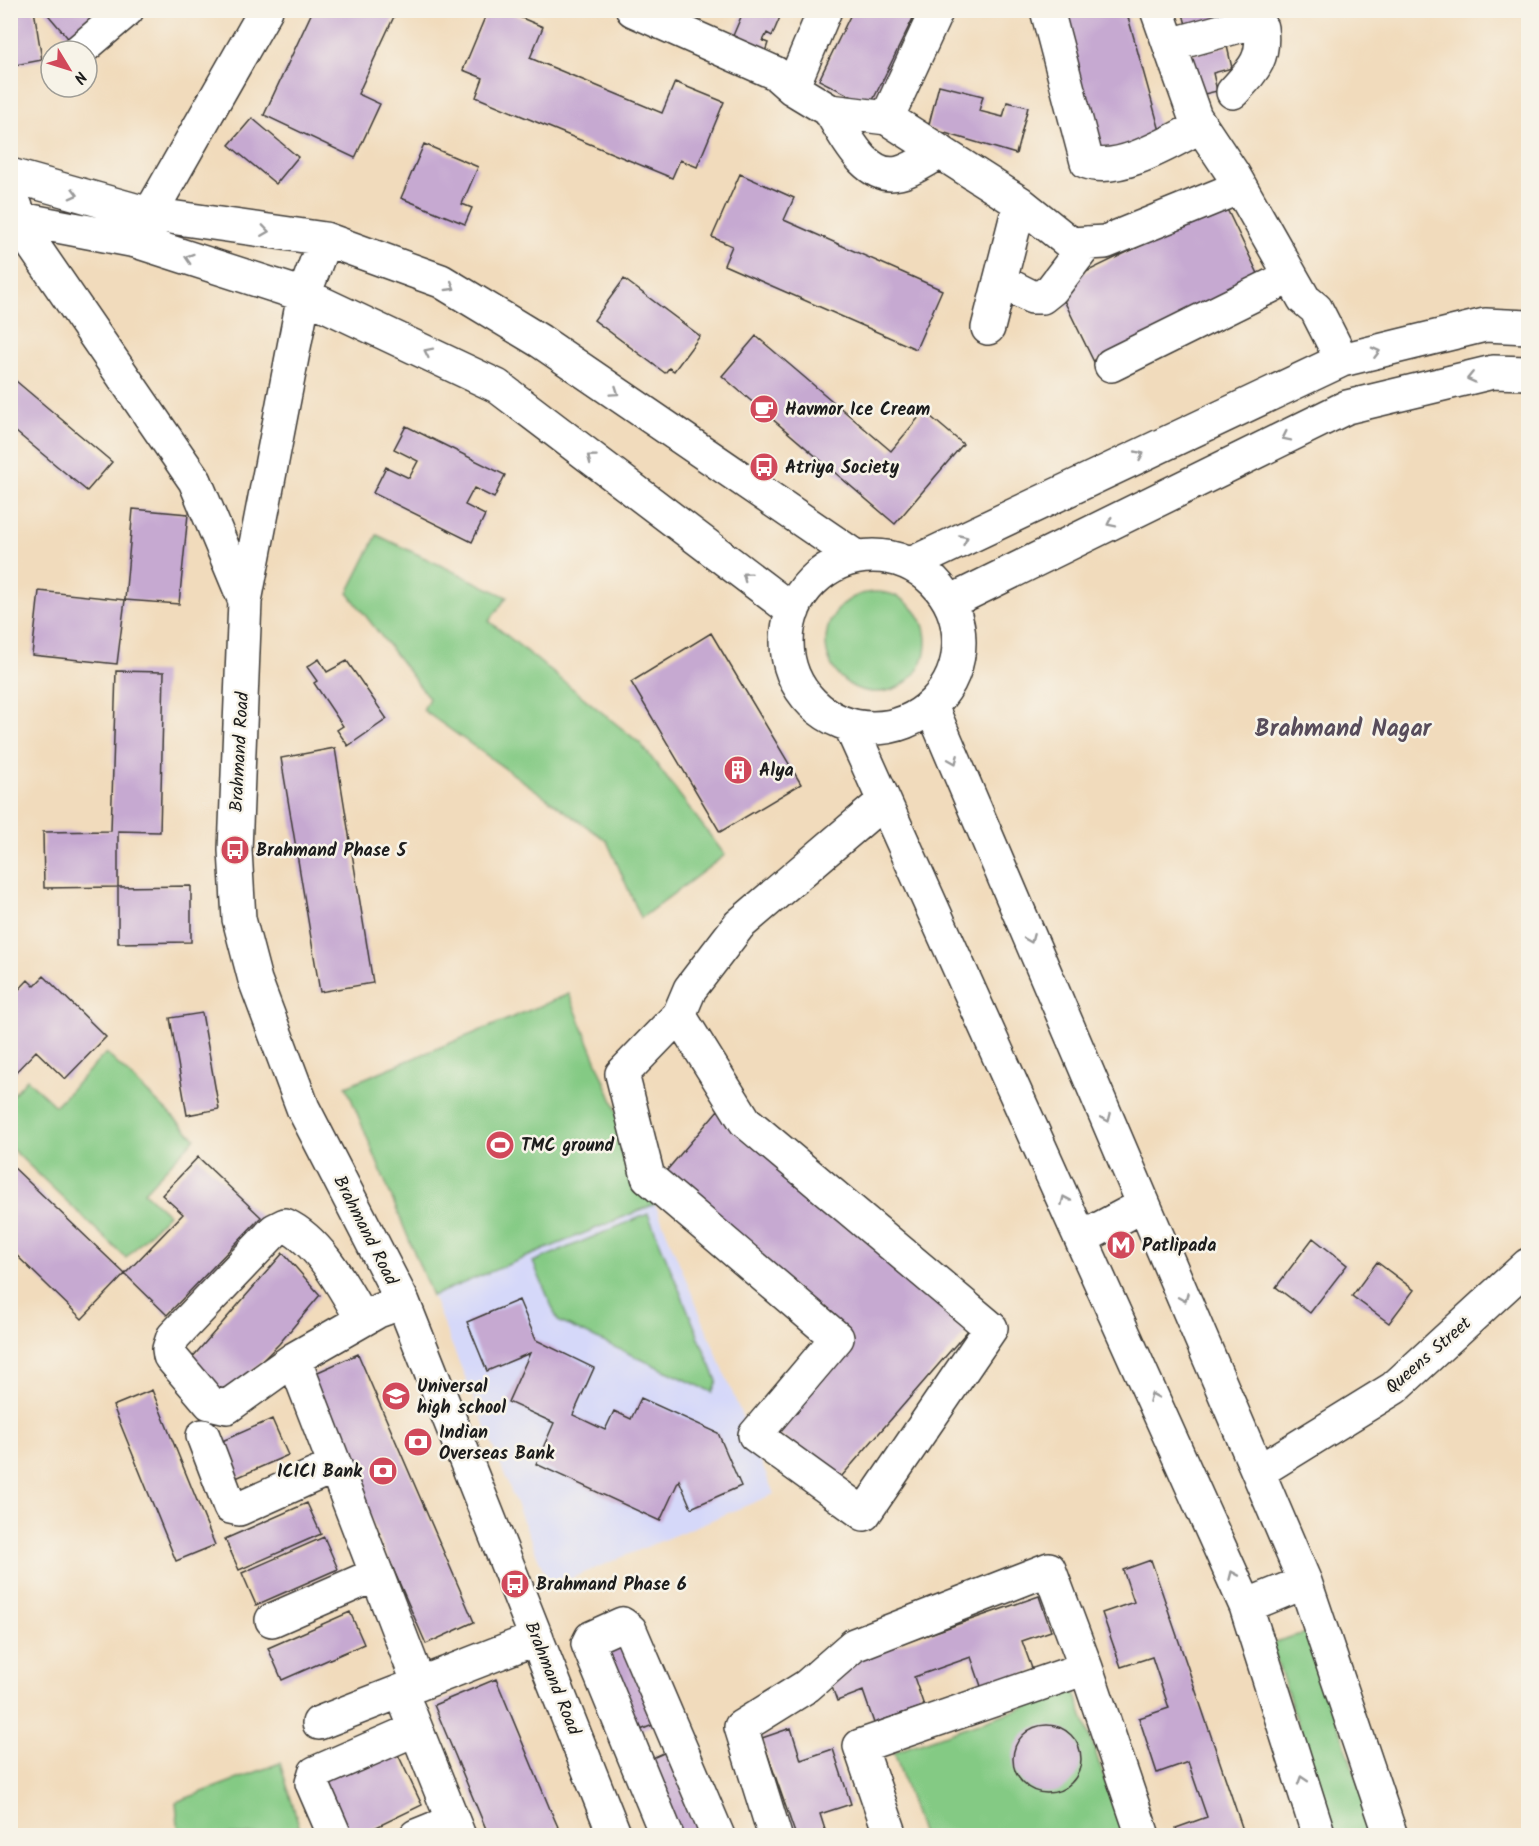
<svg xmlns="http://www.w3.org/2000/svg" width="1539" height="1846" font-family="Kalam,sans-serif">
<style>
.built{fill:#d5d8f9}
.green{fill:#84ca84;stroke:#507350;stroke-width:1.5}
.building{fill:#c6a9d1}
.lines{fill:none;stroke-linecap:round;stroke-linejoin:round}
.minor-casing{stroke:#3c3934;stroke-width:36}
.minor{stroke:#fff;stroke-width:33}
.oneway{stroke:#999}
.labels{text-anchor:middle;stroke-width:5;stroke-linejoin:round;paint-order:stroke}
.poi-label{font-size:18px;font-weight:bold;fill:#1c1c1c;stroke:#f7f3e8;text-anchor:start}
.street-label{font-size:18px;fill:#1c1c1c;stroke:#f7f3e8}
.district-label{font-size:24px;font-weight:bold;fill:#584d5b;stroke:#f7f3e8}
</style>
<rect width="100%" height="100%" fill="#f7f3e8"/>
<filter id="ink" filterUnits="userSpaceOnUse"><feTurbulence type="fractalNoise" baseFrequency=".0167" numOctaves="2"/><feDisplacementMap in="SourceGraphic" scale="12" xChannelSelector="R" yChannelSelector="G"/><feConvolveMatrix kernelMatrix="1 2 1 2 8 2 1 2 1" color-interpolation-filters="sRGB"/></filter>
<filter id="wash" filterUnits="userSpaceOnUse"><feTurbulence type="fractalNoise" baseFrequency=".008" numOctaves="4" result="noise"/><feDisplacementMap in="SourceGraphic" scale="24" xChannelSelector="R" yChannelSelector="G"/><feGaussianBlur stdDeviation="1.35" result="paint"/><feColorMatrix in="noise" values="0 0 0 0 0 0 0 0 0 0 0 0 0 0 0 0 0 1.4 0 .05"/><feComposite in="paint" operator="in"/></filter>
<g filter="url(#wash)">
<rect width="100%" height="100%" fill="#f1dbbc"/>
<!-- built -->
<path class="built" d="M 655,1204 L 774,1494 L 550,1587 L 432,1296 Z"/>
<!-- green -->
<path class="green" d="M 377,535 L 507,597 L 489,621 L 641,744 L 725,855 L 641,918 L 607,841 L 423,710 L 429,698 L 348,593 Z
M826 642a50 50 0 1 1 100 0a50 50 0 1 1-100 0Z
M 569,994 L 655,1204 L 432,1296 L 346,1086 Z
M 106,1053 L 195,1138 L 144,1192 L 168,1214 L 126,1258 L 11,1148 L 11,1097 L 27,1079 L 55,1106 Z
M 648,1214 L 717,1381 L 712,1392 L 558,1321 L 533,1262 Z
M 1308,1632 L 1375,1835 L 1335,1835 L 1271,1643 Z
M 1074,1690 L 1124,1835 L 922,1835 L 894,1752 Z
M 280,1763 L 302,1835 L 179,1835 L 176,1802 Z"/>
<g id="blocks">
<!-- building -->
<path class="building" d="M 10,10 L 34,10 L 42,60 L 10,66 Z
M 44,10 L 112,10 L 73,44 Z
M 313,10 L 397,10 L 358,94 L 380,104 L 355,158 L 264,115 Z
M 488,10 L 503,10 L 543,27 L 530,58 L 662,113 L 675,82 L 724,102 L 697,167 L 680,160 L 672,178 L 476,97 L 483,78 L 463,70 Z
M 744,10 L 783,10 L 772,36 L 767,33 L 763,41 L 768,43 L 765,52 L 732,38 Z
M 853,10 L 917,10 L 870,106 L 819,80 Z
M 1057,10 L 1126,10 L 1162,138 L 1100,155 Z
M 1182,10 L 1250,10 L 1188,32 Z
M 1227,46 L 1232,68 L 1213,73 L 1217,91 L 1196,96 L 1187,55 Z
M 939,85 L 983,96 L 979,111 L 1003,117 L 1007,102 L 1028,107 L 1016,154 L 928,128 Z
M 252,118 L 298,157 L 276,184 L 229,145 Z
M 424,144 L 478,167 L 462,204 L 472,208 L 465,224 L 401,198 Z
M 740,174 L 794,198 L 784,220 L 942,290 L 916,349 L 724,265 L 732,246 L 712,237 Z
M 1225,205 L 1262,282 L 1094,362 L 1057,286 Z
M 624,279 L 700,336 L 674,371 L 669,368 L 665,373 L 594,320 Z
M 756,336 L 891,451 L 924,411 L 963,444 L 895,524 L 722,376 Z
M 10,376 L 112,462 L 87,491 L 10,427 Z
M 406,426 L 505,475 L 494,498 L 474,488 L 465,505 L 485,515 L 472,542 L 373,493 L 386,467 L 409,478 L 418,461 L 394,449 Z
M 133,509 L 188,514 L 179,604 L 125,600 L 117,664 L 32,655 L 39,591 L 125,600 Z
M 711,633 L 801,784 L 720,832 L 631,682 Z
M 319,659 L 327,672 L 347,661 L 387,719 L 348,746 L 337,730 L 343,726 L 314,683 L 317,681 L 307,667 Z
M 116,671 L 164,672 L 160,832 L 118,831 L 118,887 L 44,888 L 43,832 L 111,831 Z
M 335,748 L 373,983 L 320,992 L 281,758 Z
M 191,886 L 191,942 L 118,943 L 118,887 Z
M 44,976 L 106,1037 L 65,1079 L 36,1051 L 10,1078 L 10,999 L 28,980 L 34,986 Z
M 202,1013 L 219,1109 L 187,1115 L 170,1018 Z
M 718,1110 L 971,1327 L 841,1477 L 774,1431 L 853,1339 L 662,1176 Z
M 198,1157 L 261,1217 L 167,1315 L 125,1274 L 183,1214 L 162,1195 Z
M 10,1164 L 125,1274 L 82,1319 L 10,1249 Z
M 1313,1238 L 1347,1265 L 1310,1313 L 1276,1287 Z
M 283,1253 L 320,1295 L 279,1344 L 224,1399 L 184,1367 Z
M 1377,1262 L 1414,1290 L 1389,1323 L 1352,1296 Z
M 519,1300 L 536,1340 L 594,1368 L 573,1415 L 605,1430 L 614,1411 L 631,1419 L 641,1398 L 718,1433 L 741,1486 L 691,1508 L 679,1480 L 660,1521 L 536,1464 L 554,1423 L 508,1402 L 530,1353 L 487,1371 L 467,1322 Z
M 358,1354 L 474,1622 L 426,1644 L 309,1376 Z
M 152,1390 L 215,1545 L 176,1561 L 113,1406 Z
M 272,1419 L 288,1455 L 236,1478 L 220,1442 Z
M 307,1503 L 321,1534 L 239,1570 L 225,1539 Z
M 324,1537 L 338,1569 L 256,1605 L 242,1573 Z
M 1151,1560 L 1188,1668 L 1245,1836 L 1179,1836 L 1176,1828 L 1207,1817 L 1188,1762 L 1157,1773 L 1139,1718 L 1169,1708 L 1152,1657 L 1121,1667 L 1102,1613 L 1134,1602 L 1123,1570 Z
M 1039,1596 L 1051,1631 L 1022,1641 L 1033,1671 L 982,1689 L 971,1657 L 914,1677 L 924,1706 L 874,1723 L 863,1691 L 837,1701 L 826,1670 Z
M 350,1612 L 364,1644 L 282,1680 L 268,1648 Z
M 623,1631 L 660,1722 L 631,1734 L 593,1641 Z
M 496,1679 L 550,1809 L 562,1836 L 489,1836 L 434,1705 Z
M1013 1759a34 34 0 1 1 68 0a34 34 0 1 1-68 0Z
M 791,1728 L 801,1760 L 833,1749 L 851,1804 L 820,1814 L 827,1836 L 796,1836 L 762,1738 Z
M 393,1744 L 422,1805 L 358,1836 L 346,1836 L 320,1779 Z
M 675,1748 L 711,1836 L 677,1836 L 648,1760 Z"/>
</g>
</g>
<g filter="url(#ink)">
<use href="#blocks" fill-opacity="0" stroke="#3c3934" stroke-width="1.5"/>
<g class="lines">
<!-- minor casing -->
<g class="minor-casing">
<path id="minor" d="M 633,10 L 775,73 L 792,88 L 830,111 L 887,118 L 1020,203 L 1071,244 L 1105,242 L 1240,187
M 1047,10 L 1087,162 C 1119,174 1172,141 1201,126
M 1157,10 L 1195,117 L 1233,174 L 1304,299 L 1316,309 L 1342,360
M 1170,45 L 1250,23 L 1261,28 C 1265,60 1253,70 1233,92
M 79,51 L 127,10
M 792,88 L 825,10
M 830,111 C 845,134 865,181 899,173 C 913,170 928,158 941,152
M 887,118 L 937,10
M 10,175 L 149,214 L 325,239 L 441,281 L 540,341 L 856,557
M 16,207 L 15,219 L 195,481 L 245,601
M 10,217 L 136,241 L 304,295 L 497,386 L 793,611
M 139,233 L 266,10
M 325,239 L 304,295 L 245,601 L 235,850 L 239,919 L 255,980 L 303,1108 L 403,1302 L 615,1836
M 1000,281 L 1032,297 L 1042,297 L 1052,289 L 1087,243
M 988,328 L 1020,203
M 1111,365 L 1291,276
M787 642a86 86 0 1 1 172 0a86 86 0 1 1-172 0Z
M 911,564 L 1342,360 L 1485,325 L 1528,327
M 950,602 L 1347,407 L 1493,372 L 1528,373
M 931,706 L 1305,1582 L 1391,1836
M 850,725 L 1246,1606 L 1319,1836
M 679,1015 L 745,1121 L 991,1328 L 864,1514 L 755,1435 L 837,1338 L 648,1177 L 622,1074 L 679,1015 L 690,989 L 739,925 L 884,801
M 1082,1238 L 1144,1205
M 362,1319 C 344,1288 320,1241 285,1225 L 275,1230 L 173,1337 L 169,1349 L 170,1356 L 210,1403 L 227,1407 L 294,1359 L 378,1311 L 403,1302
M 294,1359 L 419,1684
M 203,1436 L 230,1507 L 239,1509 L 335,1466
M 1258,1472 L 1394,1388 L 1528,1265
M 1246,1606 L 1305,1582
M 272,1620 L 377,1574
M 408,1709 L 459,1836
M 319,1723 L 537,1638
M 335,1836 L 312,1783 L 315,1773 L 416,1729
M 416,1836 L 453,1821
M 667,1836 L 588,1644 L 591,1638 L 622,1624 L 630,1630 L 718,1836
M 775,1836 L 741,1727 L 807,1686 L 854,1645 L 1049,1569 L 1086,1668
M 891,1836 L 860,1746 L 1086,1668 L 1143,1836"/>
</g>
<!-- minor -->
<use href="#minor" class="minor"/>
</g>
<!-- one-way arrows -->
<defs><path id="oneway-chevron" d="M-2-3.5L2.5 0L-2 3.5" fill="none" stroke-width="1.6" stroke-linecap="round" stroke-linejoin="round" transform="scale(1.5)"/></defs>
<g class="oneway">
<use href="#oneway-chevron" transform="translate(74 194) rotate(15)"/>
<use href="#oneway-chevron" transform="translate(265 231) rotate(8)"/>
<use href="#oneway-chevron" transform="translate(189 258) rotate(-162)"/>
<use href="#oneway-chevron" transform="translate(451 287) rotate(31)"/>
<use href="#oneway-chevron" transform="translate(428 352) rotate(-154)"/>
<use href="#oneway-chevron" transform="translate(1376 352) rotate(-14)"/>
<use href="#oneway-chevron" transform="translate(1471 378) rotate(167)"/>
<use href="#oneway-chevron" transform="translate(615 392) rotate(34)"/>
<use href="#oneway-chevron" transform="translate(1286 437) rotate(154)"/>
<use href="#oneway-chevron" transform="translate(1140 455) rotate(-25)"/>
<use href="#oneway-chevron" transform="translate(591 458) rotate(-143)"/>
<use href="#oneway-chevron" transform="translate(1111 523) rotate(154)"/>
<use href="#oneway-chevron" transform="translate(964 539) rotate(-25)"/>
<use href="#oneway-chevron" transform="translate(746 576) rotate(-143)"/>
<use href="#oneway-chevron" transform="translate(954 760) rotate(67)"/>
<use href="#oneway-chevron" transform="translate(1030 939) rotate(67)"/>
<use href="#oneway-chevron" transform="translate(1107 1118) rotate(67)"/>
<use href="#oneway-chevron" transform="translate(1065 1200) rotate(-114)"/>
<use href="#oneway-chevron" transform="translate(1184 1298) rotate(67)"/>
<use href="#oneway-chevron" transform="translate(1153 1397) rotate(-114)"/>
<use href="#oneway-chevron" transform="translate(1233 1575) rotate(-114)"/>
<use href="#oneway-chevron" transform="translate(1302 1780) rotate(-108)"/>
</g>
</g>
<!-- icons -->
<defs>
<g id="cafe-disc" transform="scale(1.5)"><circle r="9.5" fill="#d1495b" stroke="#f7f3e8"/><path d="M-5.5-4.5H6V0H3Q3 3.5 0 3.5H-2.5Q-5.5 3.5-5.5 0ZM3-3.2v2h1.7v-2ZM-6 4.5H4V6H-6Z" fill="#fff"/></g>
<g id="bus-disc" transform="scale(1.5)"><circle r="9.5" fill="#d1495b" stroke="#f7f3e8"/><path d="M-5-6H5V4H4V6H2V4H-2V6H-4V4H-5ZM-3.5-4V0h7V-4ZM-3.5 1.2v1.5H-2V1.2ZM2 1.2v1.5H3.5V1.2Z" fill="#fff"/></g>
<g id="building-disc" transform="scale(1.5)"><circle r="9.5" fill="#d1495b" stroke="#f7f3e8"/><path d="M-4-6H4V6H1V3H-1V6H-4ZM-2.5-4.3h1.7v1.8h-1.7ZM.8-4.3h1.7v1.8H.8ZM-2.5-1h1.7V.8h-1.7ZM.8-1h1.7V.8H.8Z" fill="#fff"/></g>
<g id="stadium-disc" transform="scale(1.5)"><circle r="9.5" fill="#d1495b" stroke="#f7f3e8"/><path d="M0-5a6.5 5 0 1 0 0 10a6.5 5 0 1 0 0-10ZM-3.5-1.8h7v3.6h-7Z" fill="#fff"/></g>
<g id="metro-disc" transform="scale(1.5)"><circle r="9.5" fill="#d1495b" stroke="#f7f3e8"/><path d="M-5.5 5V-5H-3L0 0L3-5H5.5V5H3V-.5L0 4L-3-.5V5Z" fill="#fff"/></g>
<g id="school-disc" transform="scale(1.5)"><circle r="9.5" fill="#d1495b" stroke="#f7f3e8"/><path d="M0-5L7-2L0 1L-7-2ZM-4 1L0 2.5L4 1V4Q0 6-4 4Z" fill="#fff"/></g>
<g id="bank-disc" transform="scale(1.5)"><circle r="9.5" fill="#d1495b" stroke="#f7f3e8"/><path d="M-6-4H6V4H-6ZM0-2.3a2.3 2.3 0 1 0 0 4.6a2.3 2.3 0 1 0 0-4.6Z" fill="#fff"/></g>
</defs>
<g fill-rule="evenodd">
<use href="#cafe-disc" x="764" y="409"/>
<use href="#bus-disc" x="764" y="467"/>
<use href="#building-disc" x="738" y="770"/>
<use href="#bus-disc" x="235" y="850"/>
<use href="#stadium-disc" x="500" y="1145"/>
<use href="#metro-disc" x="1121" y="1245"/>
<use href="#school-disc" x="396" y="1396"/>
<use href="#bank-disc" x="418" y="1442"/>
<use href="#bank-disc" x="383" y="1471"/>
<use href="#bus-disc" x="515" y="1584"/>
</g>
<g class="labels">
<!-- poi labels -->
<g class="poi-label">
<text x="785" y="415">Havmor Ice Cream</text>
<text x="785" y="473">Atriya Society</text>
<text x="759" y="776">Alya</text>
<text x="256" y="856">Brahmand Phase 5</text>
<text x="521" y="1151">TMC ground</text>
<text x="1142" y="1251">Patlipada</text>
<text x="417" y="1392">Universal<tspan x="417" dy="21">high school</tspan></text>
<text x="439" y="1438">Indian<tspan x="439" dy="21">Overseas Bank</tspan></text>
<text x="362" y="1477" text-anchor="end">ICICI Bank</text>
<text x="536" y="1590">Brahmand Phase 6</text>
</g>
<!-- street labels -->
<g class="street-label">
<text transform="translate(239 752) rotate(-87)" y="6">Brahmand Road</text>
<text transform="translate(366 1230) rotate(63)" y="6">Brahmand Road</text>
<text transform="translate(1428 1355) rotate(-41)" y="6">Queens Street</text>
<text transform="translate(553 1678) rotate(68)" y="6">Brahmand Road</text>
</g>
<!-- district labels -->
<g class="district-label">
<text x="1343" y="736">Brahmand Nagar</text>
</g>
</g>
<!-- margin -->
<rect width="1539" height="1846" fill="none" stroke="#f7f3e8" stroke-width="36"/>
<!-- north arrow -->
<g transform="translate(69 69) rotate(128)"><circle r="28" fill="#f7f3e8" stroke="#9f9d96" stroke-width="1.5"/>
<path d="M0-4.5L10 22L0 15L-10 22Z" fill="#d1495b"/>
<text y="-9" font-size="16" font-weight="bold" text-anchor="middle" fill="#1c1c1c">N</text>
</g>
</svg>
